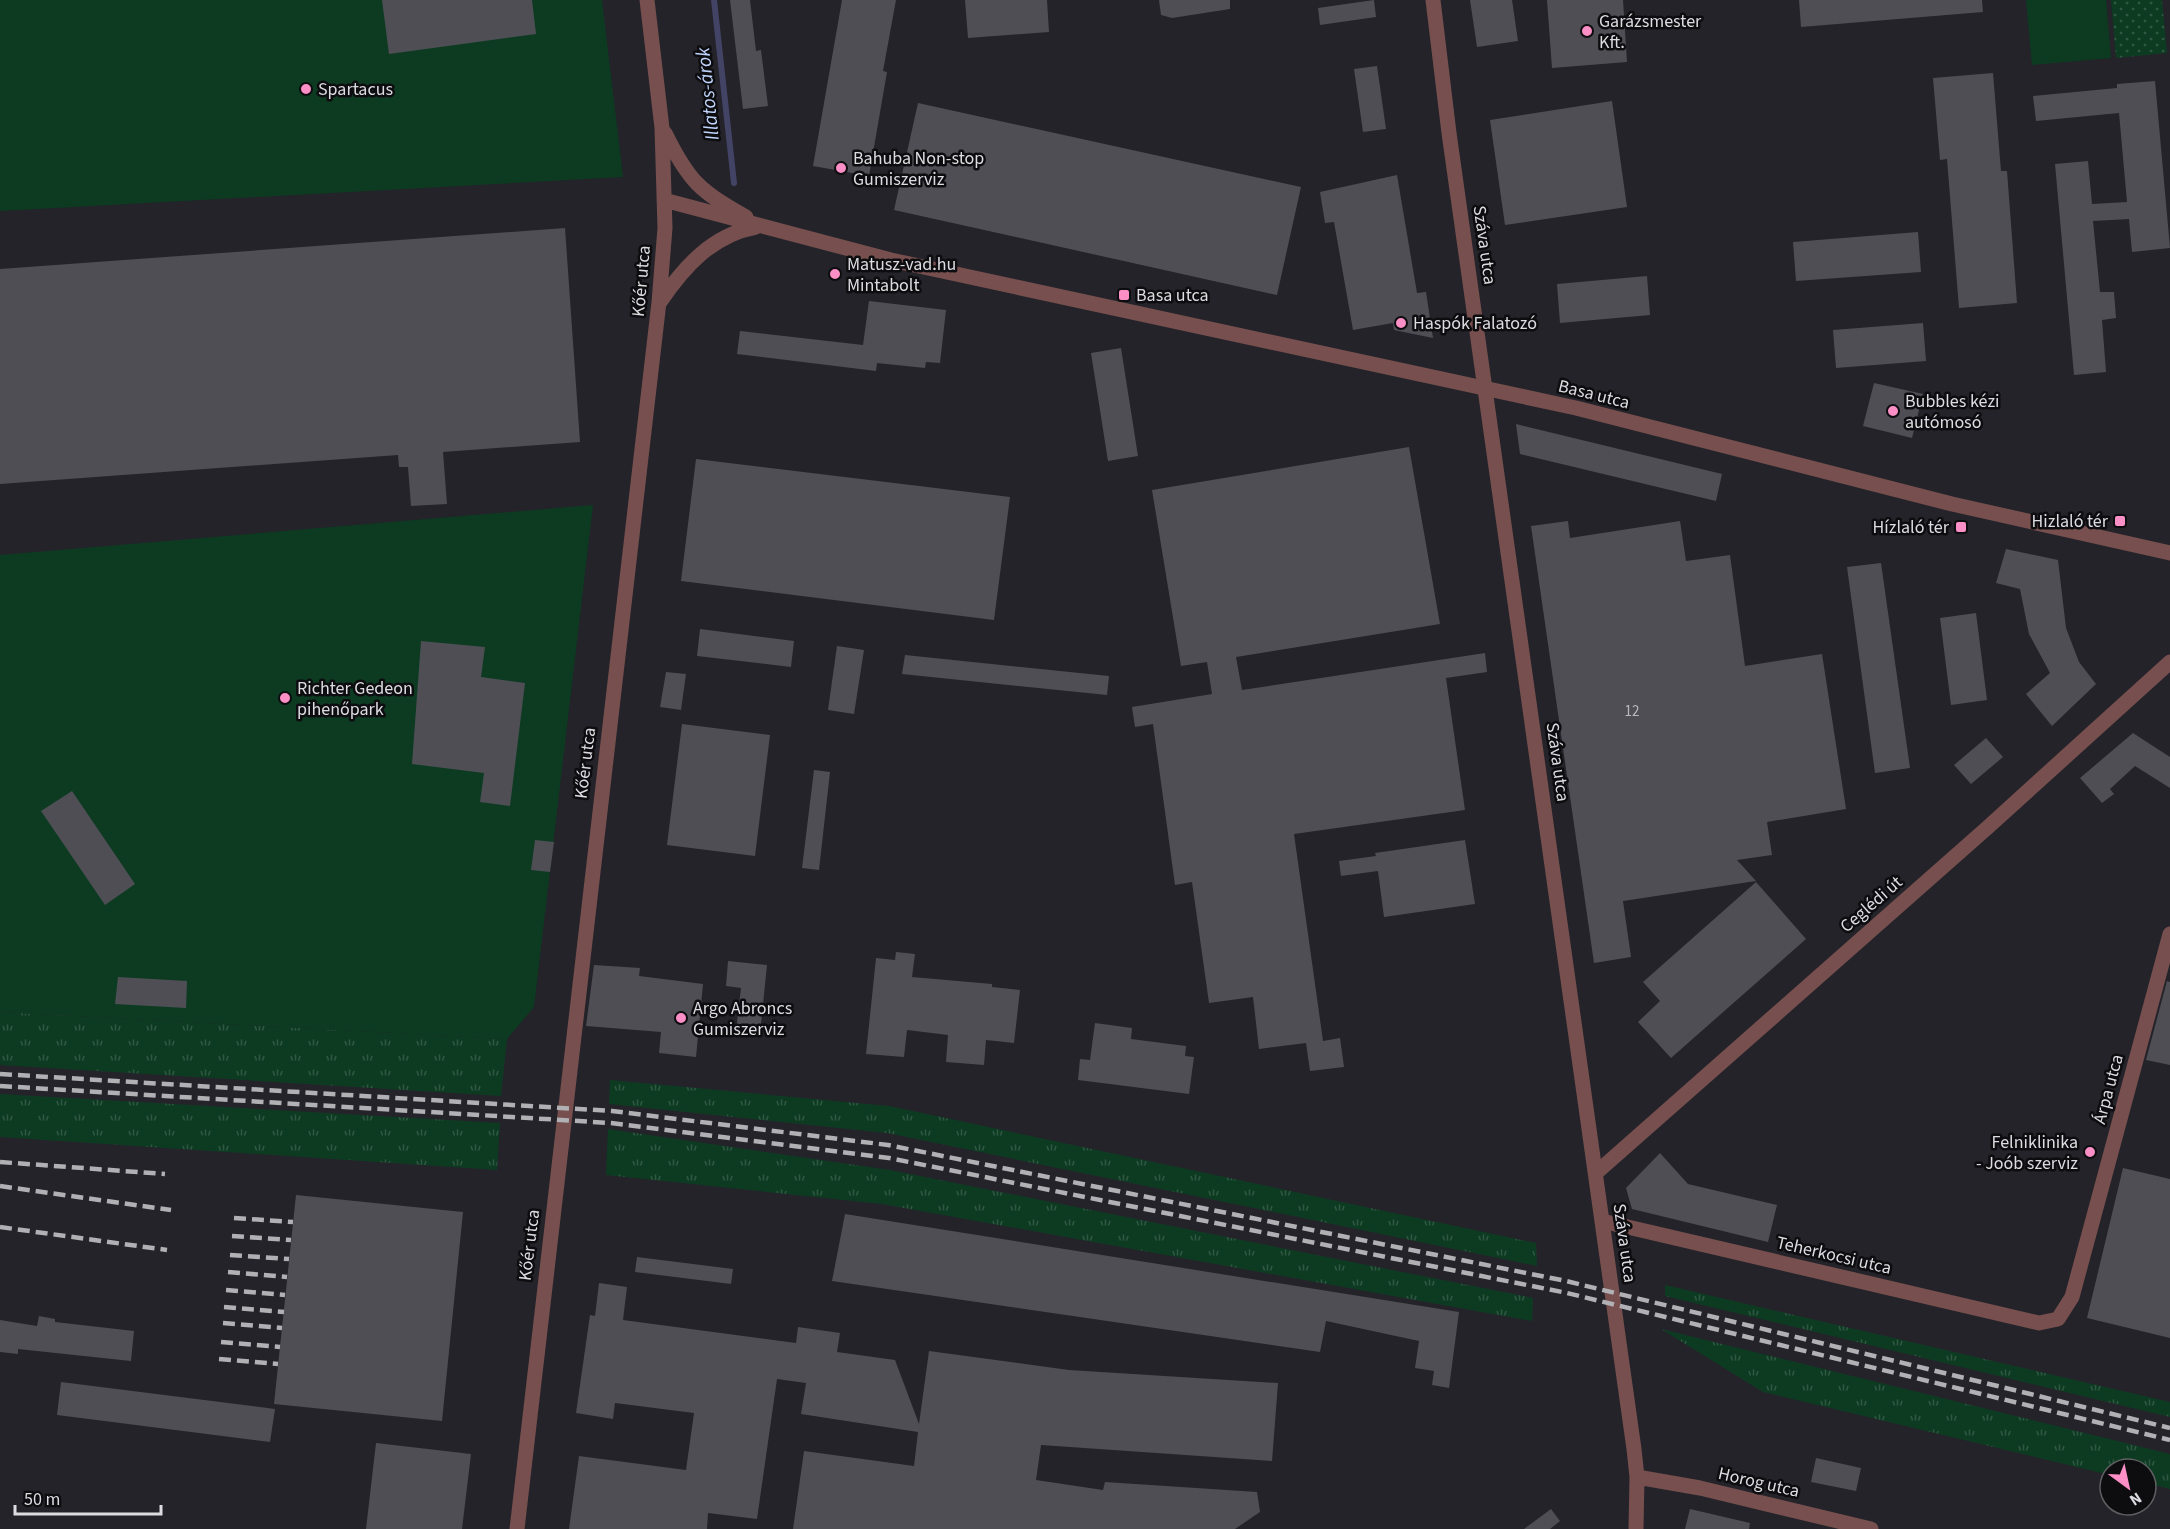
<svg xmlns="http://www.w3.org/2000/svg" width="2170" height="1529" font-family="'Source Sans 3',sans-serif">
<style>
.grass{fill:url(#grass-tufts)}
.park{fill:url(#park-dots)}
.garden{fill:#0d3b22}
.lines{fill:none;stroke-linecap:round;stroke-linejoin:round}
.stream{stroke:#424365;stroke-width:6}
.building{fill:#4f4e55}
.minor{stroke:#764f4e;stroke-width:15}
.tertiary{stroke:#764f4e;stroke-width:15}
.rail{stroke:#b0b0b5;stroke-width:4.5;stroke-dasharray:12 6;stroke-linecap:butt}
.poi-dot{fill:#fb8fc6;stroke:#0d0c0f;stroke-width:2}
.labels{text-anchor:middle;stroke-width:5;stroke-linejoin:round;paint-order:stroke}
.number-label{font-size:15px;fill:#bab9be}
.poi-label{font-size:18px;fill:#dddde1;stroke:#0d0c0f;text-anchor:start}
.street-label{font-size:18px;fill:#dddde1;stroke:#0d0c0f}
.water-label{font-size:20px;font-style:italic;fill:#c0d4fc;stroke:#0d0c0f}
</style>
<defs>
<pattern id="grass-tufts" width="24" height="20" patternUnits="userSpaceOnUse" patternTransform="scale(1.5)"><rect width="24" height="20" fill="#0d3b22"/><path d="M3 7l-1-3M5 7V3M7 7l1-3M15 17l-1-3M17 17v-4M19 17l1-3" fill="none" stroke="#305742"/></pattern>
<pattern id="park-dots" width="8" height="8" patternUnits="userSpaceOnUse" patternTransform="scale(1.5)"><rect width="8" height="8" fill="#0d3b22"/><path d="M2 2h.1M6 6h.1" fill="none" stroke="#305742" stroke-width="1.8" stroke-linecap="round"/></pattern>
</defs>
<rect width="100%" height="100%" fill="#232329"/>
<!-- grass -->
<path class="grass" d="M 0,1012 L 507,1039 L 501,1096 L 0,1065 Z
M 610,1080 L 889,1106 L 1536,1243 L 1537,1266 L 887,1133 L 609,1104 Z
M 0,1094 L 500,1123 L 497,1170 L 0,1137 Z
M 608,1129 L 890,1170 L 1533,1298 L 1532,1321 L 882,1204 L 606,1175 Z
M 1665,1285 L 2170,1402 L 2170,1417 L 1665,1296 Z
M 1661,1329 L 2170,1454 L 2170,1489 L 2146,1483 L 2146,1469 L 2110,1469 L 2110,1475 L 1763,1392 Z"/>
<!-- park -->
<path class="park" d="M 2111,0 L 2162,0 L 2167,53 L 2116,58 Z"/>
<!-- garden -->
<path class="garden" d="M 0,0 L 602,0 L 623,177 L 0,211 Z
M 2026,0 L 2106,0 L 2111,58 L 2032,65 Z
M 593,505 L 534,1007 L 507,1039 L 0,1012 L 0,555 Z"/>
<g class="lines">
<!-- stream -->
<path class="stream" d="M 714,0 L 734,183"/>
</g>
<!-- building -->
<path class="building" d="M 382,0 L 532,0 L 536,34 L 389,54 Z
M 730,0 L 750,0 L 756,51 L 761,50 L 768,106 L 743,109 Z
M 842,0 L 896,0 L 883,71 L 887,72 L 869,176 L 813,166 Z
M 965,0 L 1047,0 L 1049,32 L 968,38 Z
M 1159,0 L 1230,0 L 1230,9 L 1172,18 L 1161,15 Z
M 1374,0 L 1376,17 L 1320,25 L 1318,8 Z
M 1470,0 L 1512,0 L 1518,41 L 1477,47 Z
M 1547,0 L 1623,0 L 1627,62 L 1552,68 Z
M 1799,0 L 1982,0 L 1983,12 L 1801,27 Z
M 1377,66 L 1386,129 L 1363,132 L 1354,69 Z
M 1993,73 L 2001,171 L 2007,171 L 2017,303 L 1959,308 L 1947,159 L 1940,160 L 1933,78 Z
M 2155,81 L 2170,248 L 2132,252 L 2129,219 L 2093,221 L 2100,292 L 2114,292 L 2116,318 L 2102,320 L 2106,372 L 2074,375 L 2055,164 L 2088,161 L 2092,204 L 2127,202 L 2119,113 L 2036,121 L 2033,96 L 2117,88 L 2117,84 Z
M 1612,101 L 1627,207 L 1505,225 L 1490,120 Z
M 918,103 L 1301,187 L 1277,295 L 894,210 Z
M 1397,175 L 1417,293 L 1426,292 L 1433,338 L 1394,330 L 1393,323 L 1353,330 L 1334,222 L 1325,223 L 1320,192 Z
M 565,228 L 580,442 L 443,452 L 447,504 L 411,506 L 408,467 L 399,467 L 398,455 L 0,484 L 0,269 Z
M 1918,232 L 1921,272 L 1796,281 L 1793,242 Z
M 1647,276 L 1650,315 L 1560,323 L 1557,284 Z
M 869,301 L 946,310 L 940,363 L 926,362 L 925,368 L 877,363 L 876,371 L 737,354 L 740,331 L 863,345 Z
M 1923,323 L 1926,361 L 1836,368 L 1833,330 Z
M 1121,348 L 1138,456 L 1108,461 L 1091,353 Z
M 1874,383 L 1923,394 L 1912,438 L 1863,426 Z
M 1516,424 L 1722,474 L 1716,501 L 1520,454 Z
M 1409,447 L 1440,624 L 1236,657 L 1242,690 L 1485,653 L 1487,672 L 1446,678 L 1465,810 L 1294,834 L 1323,1041 L 1340,1038 L 1344,1067 L 1310,1071 L 1306,1043 L 1259,1049 L 1253,997 L 1209,1003 L 1192,882 L 1175,885 L 1153,724 L 1135,727 L 1132,707 L 1212,694 L 1207,662 L 1181,666 L 1152,490 Z
M 696,459 L 1010,497 L 994,620 L 681,581 Z
M 1568,521 L 1570,538 L 1680,521 L 1686,561 L 1730,555 L 1745,666 L 1822,654 L 1846,809 L 1767,822 L 1772,855 L 1737,860 L 1756,881 L 1623,901 L 1631,957 L 1594,963 L 1531,526 Z
M 2006,549 L 2058,560 L 2066,628 L 2079,662 L 2096,684 L 2052,726 L 2026,694 L 2050,673 L 2029,634 L 2020,589 L 1996,583 Z
M 1881,563 L 1910,768 L 1875,773 L 1847,567 Z
M 1976,613 L 1987,700 L 1951,705 L 1940,618 Z
M 700,629 L 794,641 L 791,667 L 697,656 Z
M 421,641 L 485,647 L 481,677 L 525,683 L 510,806 L 480,802 L 484,773 L 412,764 Z
M 837,646 L 864,650 L 854,714 L 828,710 Z
M 905,655 L 1109,676 L 1107,695 L 902,674 Z
M 666,672 L 686,674 L 681,710 L 660,707 Z
M 682,724 L 770,735 L 755,856 L 667,845 Z
M 2133,733 L 2170,757 L 2170,788 L 2135,766 L 2110,789 L 2114,794 L 2102,803 L 2080,778 Z
M 1986,738 L 2003,757 L 1971,784 L 1954,765 Z
M 814,770 L 830,772 L 819,870 L 802,868 Z
M 72,791 L 135,884 L 105,905 L 41,811 Z
M 535,840 L 554,842 L 550,872 L 531,870 Z
M 1465,840 L 1475,904 L 1384,917 L 1378,871 L 1341,876 L 1339,861 L 1376,856 L 1375,853 Z
M 1756,882 L 1806,939 L 1671,1058 L 1638,1022 L 1660,1001 L 1643,982 Z
M 896,952 L 915,954 L 912,977 L 992,984 L 992,987 L 1020,990 L 1014,1043 L 986,1040 L 984,1065 L 946,1062 L 948,1035 L 907,1030 L 904,1057 L 866,1054 L 876,958 L 895,960 Z
M 728,961 L 767,965 L 760,1034 L 736,1031 L 741,988 L 726,986 Z
M 594,965 L 640,968 L 639,976 L 703,984 L 696,1057 L 659,1053 L 661,1032 L 586,1026 Z
M 118,977 L 187,981 L 186,1008 L 115,1004 Z
M 2167,981 L 2170,982 L 2170,1065 L 2146,1060 Z
M 1095,1023 L 1132,1028 L 1131,1039 L 1186,1046 L 1185,1056 L 1194,1057 L 1189,1094 L 1078,1080 L 1080,1059 L 1090,1060 Z
M 1660,1153 L 1688,1184 L 1777,1205 L 1768,1242 L 1632,1209 L 1626,1188 Z
M 2123,1168 L 2170,1179 L 2170,1338 L 2087,1318 Z
M 296,1195 L 463,1212 L 442,1421 L 274,1404 Z
M 845,1214 L 1459,1312 L 1449,1388 L 1432,1385 L 1434,1371 L 1415,1368 L 1419,1341 L 1326,1321 L 1320,1352 L 832,1281 Z
M 637,1257 L 733,1269 L 731,1284 L 635,1272 Z
M 599,1283 L 627,1287 L 623,1320 L 796,1343 L 798,1327 L 840,1333 L 837,1352 L 895,1360 L 919,1424 L 929,1351 L 1069,1370 L 1278,1383 L 1272,1461 L 1041,1445 L 1036,1480 L 1103,1490 L 1105,1482 L 1257,1492 L 1260,1512 L 1235,1529 L 793,1529 L 804,1451 L 914,1466 L 918,1432 L 801,1414 L 806,1383 L 777,1379 L 757,1519 L 708,1513 L 707,1529 L 569,1529 L 579,1456 L 686,1470 L 694,1413 L 615,1403 L 613,1419 L 576,1413 L 590,1315 L 595,1316 Z
M 39,1316 L 55,1319 L 55,1322 L 134,1331 L 131,1361 L 18,1349 L 18,1354 L 0,1352 L 0,1320 L 37,1326 Z
M 61,1382 L 275,1409 L 270,1442 L 57,1415 Z
M 376,1443 L 471,1454 L 462,1529 L 366,1529 Z
M 1816,1458 L 1861,1468 L 1856,1491 L 1811,1482 Z
M 1551,1509 L 1560,1521 L 1550,1529 L 1524,1529 Z
M 1690,1509 L 1750,1523 L 1749,1529 L 1685,1529 Z"/>
<g class="lines">
<!-- minor -->
<path class="minor" d="M 1433,0 L 1449,133 L 1634,1449 L 1637,1477 L 1636,1529
M 1596,1173 L 1987,828 L 2170,662
M 1602,1221 L 2039,1323 L 2058,1319 L 2072,1297 L 2170,934
M 1637,1477 L 1700,1488 L 1871,1529"/>
<!-- tertiary -->
<path class="tertiary" d="M 665,133 C 689,182 700,191 746,217
M 664,200 L 891,260 L 1576,408 L 1952,504 L 2170,553
M 660,302 C 684,267 712,235 756,227
M 517,1529 L 659,302 L 665,228 L 662,128 L 647,0"/>
<!-- rail -->
<path class="rail" d="M 0,1074 L 612,1111 L 888,1145 L 1566,1281 L 2170,1428
M 0,1086 L 611,1123 L 889,1158 L 1567,1293 L 2170,1440
M 0,1162 L 165,1174
M 0,1186 L 171,1210
M 234,1218 L 293,1222
M 0,1227 L 167,1250
M 232,1236 L 291,1240
M 230,1255 L 289,1259
M 228,1272 L 287,1277
M 226,1290 L 285,1295
M 224,1307 L 284,1312
M 223,1323 L 282,1328
M 221,1342 L 280,1347
M 219,1359 L 278,1364"/>
</g>
<!-- markers -->
<g class="poi-dot">
<circle cx="1587" cy="31" r="6"/>
<circle cx="306" cy="89" r="6"/>
<circle cx="841" cy="168" r="6"/>
<circle cx="835" cy="274" r="6"/>
<rect x="1118" y="289" width="12" height="12" rx="3"/>
<circle cx="1401" cy="323" r="6"/>
<circle cx="1893" cy="411" r="6"/>
<rect x="2114" y="515" width="12" height="12" rx="3"/>
<rect x="1955" y="521" width="12" height="12" rx="3"/>
<circle cx="285" cy="698" r="6"/>
<circle cx="681" cy="1018" r="6"/>
<circle cx="2090" cy="1152" r="6"/>
</g>
<g class="labels">
<!-- number labels -->
<g class="number-label">
<text x="1632" y="716">12</text>
</g>
<!-- poi labels -->
<g class="poi-label">
<text x="1599" y="27">Garázsmester<tspan x="1599" dy="21">Kft.</tspan></text>
<text x="318" y="95">Spartacus</text>
<text x="853" y="164">Bahuba Non-stop<tspan x="853" dy="21">Gumiszerviz</tspan></text>
<text x="847" y="270">Matusz-vad.hu<tspan x="847" dy="21">Mintabolt</tspan></text>
<text x="1136" y="301">Basa utca</text>
<text x="1413" y="329">Haspók Falatozó</text>
<text x="1905" y="407">Bubbles kézi<tspan x="1905" dy="21">autómosó</tspan></text>
<text x="2108" y="527" text-anchor="end">Hizlaló tér</text>
<text x="1949" y="533" text-anchor="end">Hízlaló tér</text>
<text x="297" y="694">Richter Gedeon<tspan x="297" dy="21">pihenőpark</tspan></text>
<text x="693" y="1014">Argo Abroncs<tspan x="693" dy="21">Gumiszerviz</tspan></text>
<text x="2078" y="1148" text-anchor="end">Felniklinika<tspan x="2078" dy="21">- Joób szerviz</tspan></text>
</g>
<!-- street labels -->
<g class="street-label">
<text transform="translate(1485 245) rotate(82)" y="6">Száva utca</text>
<text transform="translate(641 281) rotate(-85)" y="6">Kőér utca</text>
<text transform="translate(1594 394) rotate(14)" y="6">Basa utca</text>
<text transform="translate(1558 762) rotate(82)" y="6">Száva utca</text>
<text transform="translate(585 763) rotate(-83)" y="6">Kőér utca</text>
<text transform="translate(1871 904) rotate(-41)" y="6">Ceglédi út</text>
<text transform="translate(2108 1089) rotate(-75)" y="6">Árpa utca</text>
<text transform="translate(1625 1243) rotate(82)" y="6">Száva utca</text>
<text transform="translate(529 1245) rotate(-83)" y="6">Kőér utca</text>
<text transform="translate(1834 1255) rotate(13)" y="6">Teherkocsi utca</text>
<text transform="translate(1759 1482) rotate(13)" y="6">Horog utca</text>
</g>
<!-- water labels -->
<g class="water-label">
<text transform="translate(707 94) rotate(-96)" y="7">Illatos-árok</text>
</g>
</g>
<!-- north arrow -->
<g transform="translate(2128 1487) rotate(147)"><circle r="28" fill="#0d0c0f" stroke="#606063" stroke-width="1.5"/>
<path d="M0-4.5L10 22L0 15L-10 22Z" fill="#fb8fc6"/>
<text y="-9" font-size="16" font-weight="bold" text-anchor="middle" fill="#dddde1">N</text>
</g>
<!-- scale -->
<path d="M15 1505v9h146v-9" fill="none" stroke="#dddde1" stroke-width="3"/>
<text x="24" y="1505" font-size="18" fill="#dddde1" stroke="#0d0c0f" stroke-width="4.5" paint-order="stroke">50 m</text>
</svg>
